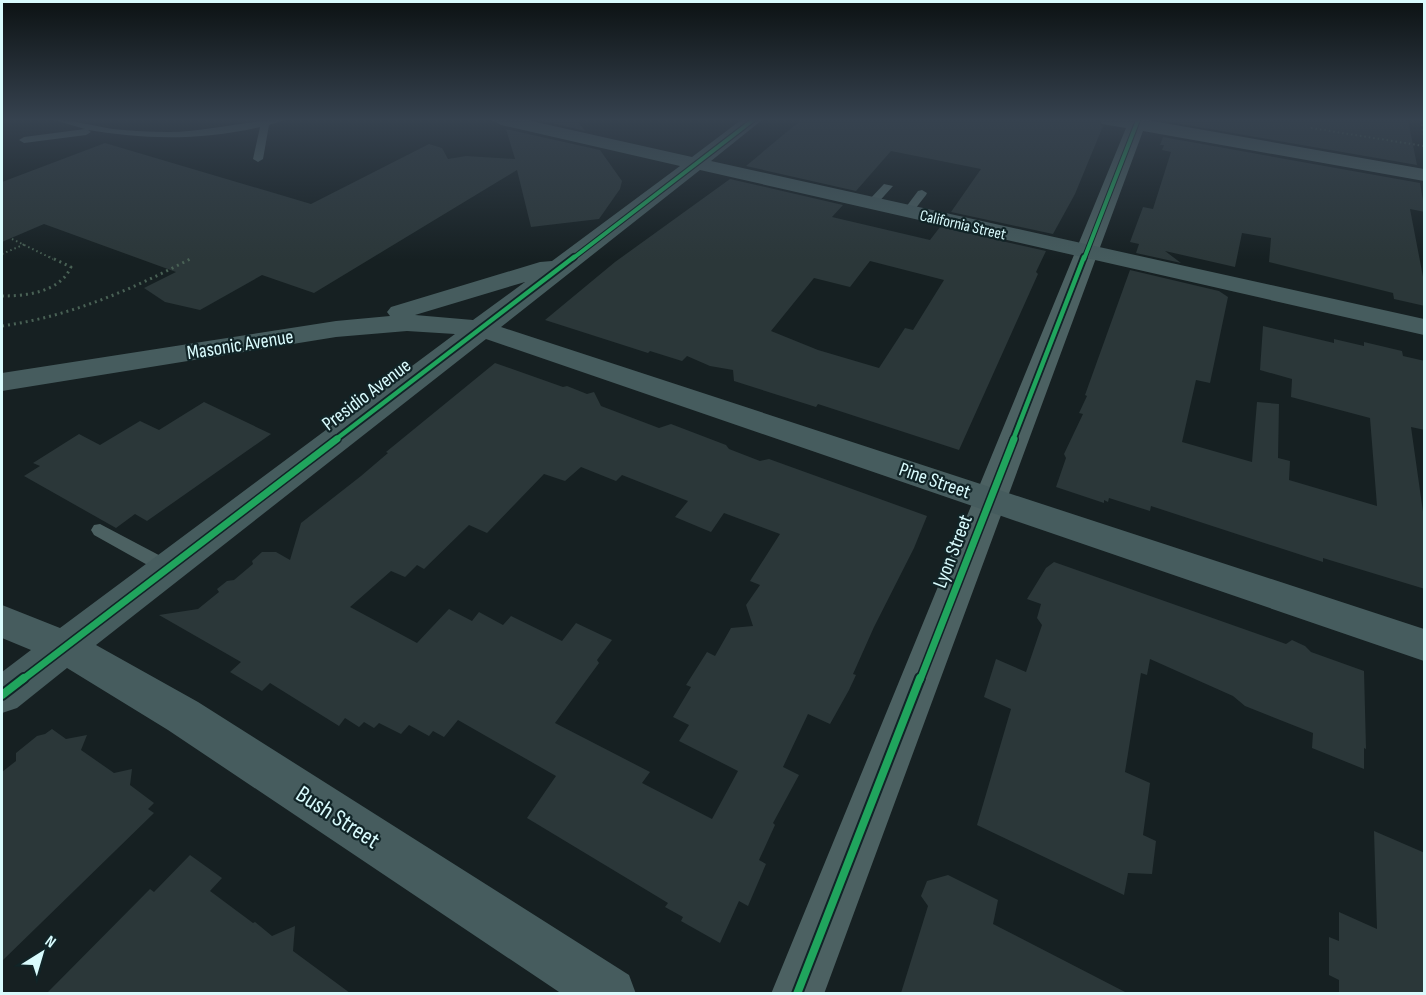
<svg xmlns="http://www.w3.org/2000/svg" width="1426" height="995" font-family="'Sofia Sans Condensed',sans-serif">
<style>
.building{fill:#2b3739;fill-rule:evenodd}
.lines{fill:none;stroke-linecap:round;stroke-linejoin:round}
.path-far1{stroke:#496155;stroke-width:2;stroke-dasharray:1.5 3;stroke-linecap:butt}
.path{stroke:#496155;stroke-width:3;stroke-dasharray:2 4;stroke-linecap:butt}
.lane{fill:#4c6162;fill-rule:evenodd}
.street{fill:#4c6162;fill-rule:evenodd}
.secondary{fill:#465c5e;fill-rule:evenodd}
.cycleway-far3-casing{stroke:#112427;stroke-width:6}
.cycleway-far2-casing{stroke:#112427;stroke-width:8}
.cycleway-far1-casing{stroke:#112427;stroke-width:10}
.cycleway-casing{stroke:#112427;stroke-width:12}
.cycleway-far3{stroke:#20a55d;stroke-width:4}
.cycleway-far2{stroke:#20a55d;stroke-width:4.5}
.cycleway-far1{stroke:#20a55d;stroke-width:7}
.cycleway{stroke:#20a55d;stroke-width:8}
.labels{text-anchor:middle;stroke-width:4.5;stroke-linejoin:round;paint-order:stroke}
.far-street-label{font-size:16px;fill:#d9fbfd;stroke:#112427}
.street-label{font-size:20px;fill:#d9fbfd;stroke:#112427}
.near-street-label{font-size:24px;fill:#d9fbfd;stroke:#112427}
</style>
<rect width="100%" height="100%" fill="#162022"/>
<!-- building -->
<path class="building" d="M 539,120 L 577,120 L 585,131 Z
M 801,120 L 1097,120 L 1103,126 L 1075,194 L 1053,234 L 951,212 L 981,169 L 891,151 L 856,191 L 746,166 Z
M 1169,120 L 1408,120 L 1417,165 L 1169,122 Z
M 506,129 L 600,150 L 622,181 L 620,189 L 599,219 L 531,227 L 517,170 L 314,293 L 262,275 L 200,310 L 165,302 L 144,288 L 176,272 L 44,224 L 2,242 L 2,182 L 105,143 L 311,204 L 429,144 L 442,148 L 448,159 L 466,156 L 515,159 Z
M 1163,137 L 1420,183 L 1425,212 L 1410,209 L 1425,287 L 1425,306 L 1394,299 L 1393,293 L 1269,262 L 1271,238 L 1242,233 L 1235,267 L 1165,251 L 1181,263 L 1136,253 L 1139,244 L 1130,242 L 1143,207 L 1153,209 L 1171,152 L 1162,150 L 1164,145 L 1160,145 Z
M 730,179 L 843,205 L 832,217 L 930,240 L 940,227 L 1046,251 L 1036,272 L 1038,274 L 959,450 L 818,404 L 816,407 L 734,381 L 733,370 L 710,366 L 687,356 L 682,361 L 650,351 L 648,353 L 545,320 L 615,262 ZM 870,261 L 944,280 L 913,330 L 905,328 L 879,368 L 818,350 L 771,331 L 814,278 L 850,287 Z
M 1130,270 L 1219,291 L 1228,297 L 1210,383 L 1196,380 L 1182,442 L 1252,462 L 1257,402 L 1279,404 L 1278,458 L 1290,461 L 1289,480 L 1377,506 L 1370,418 L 1291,397 L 1292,379 L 1260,370 L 1263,326 L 1334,343 L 1334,339 L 1364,346 L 1364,342 L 1402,351 L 1403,356 L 1425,361 L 1425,430 L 1411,427 L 1425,526 L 1425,589 L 1323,558 L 1323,562 L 1151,506 L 1150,511 L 1109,498 L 1108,502 L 1104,500 L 1104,503 L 1056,487 L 1066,458 L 1064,454 L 1083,414 L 1079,413 L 1087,396 L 1085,395 Z
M 495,363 L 563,387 L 567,386 L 587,394 L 594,392 L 601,406 L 659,428 L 671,424 L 726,445 L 729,449 L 760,461 L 769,459 L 927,516 L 914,548 L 874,627 L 853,674 L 856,675 L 849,690 L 830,724 L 808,714 L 783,767 L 799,775 L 773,823 L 775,825 L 759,860 L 766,864 L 748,906 L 739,901 L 720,943 L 681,921 L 683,917 L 665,907 L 668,903 L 527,818 L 556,776 L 458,720 L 444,737 L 433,731 L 429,736 L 409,725 L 401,734 L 379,723 L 374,728 L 364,722 L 359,727 L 345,718 L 339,726 L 270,683 L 262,691 L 230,672 L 241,662 L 159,615 L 198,609 L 219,592 L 217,589 L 227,581 L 234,580 L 253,564 L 252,561 L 262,552 L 276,552 L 290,560 L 301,523 L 361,476 L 388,453 L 386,452 ZM 581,467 L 616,481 L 622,475 L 688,501 L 675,517 L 711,532 L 724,513 L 780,534 L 750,581 L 760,585 L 746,605 L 753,626 L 731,628 L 715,656 L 707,652 L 686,685 L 691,687 L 673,717 L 689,725 L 679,741 L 738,771 L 712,819 L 642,783 L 650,772 L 555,723 L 599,663 L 597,660 L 612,640 L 576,623 L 562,641 L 511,616 L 503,625 L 479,612 L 472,621 L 449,609 L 417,643 L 350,607 L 391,571 L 405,577 L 417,565 L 424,569 L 469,525 L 487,533 L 544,474 L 565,481 Z
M 204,402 L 271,434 L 147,521 L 135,514 L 116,528 L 24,476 L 40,466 L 33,463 L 79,434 L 100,445 L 140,421 L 159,430 Z
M 1054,562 L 1286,644 L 1292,640 L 1305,646 L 1311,652 L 1364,671 L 1366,749 L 1364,748 L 1364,769 L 1312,748 L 1313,733 L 1245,706 L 1233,696 L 1150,659 L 1147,675 L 1141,673 L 1125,772 L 1150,783 L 1143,835 L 1156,841 L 1152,874 L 1128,873 L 1124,895 L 977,825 L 1011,709 L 984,697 L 996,659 L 1026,672 L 1042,625 L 1037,618 L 1041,604 L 1027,599 L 1046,568 Z
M 52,729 L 66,739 L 87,735 L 81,750 L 114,773 L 132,769 L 130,785 L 154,803 L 148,809 L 154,813 L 2,961 L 2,772 L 16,761 L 16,753 L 37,736 L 45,734 Z
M 1374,831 L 1425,853 L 1425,993 L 1339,993 L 1339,980 L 1329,975 L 1329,937 L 1339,941 L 1339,912 L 1377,929 Z
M 190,855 L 222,878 L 210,891 L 253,923 L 255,922 L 272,936 L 295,926 L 293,951 L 350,993 L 47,993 L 150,889 L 154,892 Z
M 948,875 L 998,900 L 993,924 L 1127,993 L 901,993 L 928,906 L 921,896 L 927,881 Z"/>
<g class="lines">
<!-- path-far1 -->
<path class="path-far1" d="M 1421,120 L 1424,136
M 1311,128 L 1424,146
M 12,239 L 53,259
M 2,254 L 25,244"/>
<!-- path -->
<path class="path" d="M 2,296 C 27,296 60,292 71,267 L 50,257
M 2,326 C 71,316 131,290 192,258"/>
<!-- lane -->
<path class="lane" d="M 54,120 C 74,120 93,126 113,129 C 132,131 150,132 169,132 C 208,132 246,120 284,120 L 269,125 L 263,159 L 258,162 L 253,159 L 260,127 C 203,140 146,140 88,130 L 91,132 L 86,135 L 24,143 L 19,140 L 24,137 L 85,129 Z
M 884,184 L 893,186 L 876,205 L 868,205 L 868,201 Z
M 922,190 L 927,193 L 926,195 L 912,213 L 904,213 L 903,211 L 918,191 Z
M 100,524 L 172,562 L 175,567 L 172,572 L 166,574 L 160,572 L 94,535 L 91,530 L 94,525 Z"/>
<!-- street -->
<path class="street" d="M 1099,120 L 1147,120 L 1424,169 L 1424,181 L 1143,131 L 824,994 L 771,994 L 1126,128 L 1102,124 Z"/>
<!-- secondary -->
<path class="secondary" d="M 492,120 L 527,120 L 692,157 L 741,120 L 762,120 L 711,161 L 1424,319 L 1424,335 L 700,170 L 501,327 L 1424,629 L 1424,661 L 486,339 L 96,645 L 198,702 L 629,975 L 636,994 L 562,994 L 168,730 L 67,668 L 17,708 L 2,713 L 2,672 L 31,650 L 2,638 L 2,605 L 60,628 L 455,334 L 407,331 L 336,337 L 2,391 L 2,373 L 336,321 L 390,316 L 387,312 L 391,307 L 540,262 L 552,261 L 680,166 L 501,125 ZM 525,282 L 473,320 L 415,315 Z"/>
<!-- cycleway-far3 casing -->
<g class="cycleway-far3-casing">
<path id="cycleway-far3" d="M 572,259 L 753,120
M 1084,259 L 1138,120"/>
</g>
<!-- cycleway-far2 casing -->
<g class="cycleway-far2-casing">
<path id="cycleway-far2" d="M 335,440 L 574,257
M 1013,440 L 1084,257"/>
</g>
<!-- cycleway-far1 casing -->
<g class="cycleway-far1-casing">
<path id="cycleway-far1" d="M 22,680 L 337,439
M 920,680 L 1014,439"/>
</g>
<!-- cycleway casing -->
<g class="cycleway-casing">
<path id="cycleway" d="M 2,695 L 24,678
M 797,994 L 920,678"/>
</g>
<!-- cycleway-far3 -->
<use href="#cycleway-far3" class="cycleway-far3"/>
<!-- cycleway-far2 -->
<use href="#cycleway-far2" class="cycleway-far2"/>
<!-- cycleway-far1 -->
<use href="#cycleway-far1" class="cycleway-far1"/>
<!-- cycleway -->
<use href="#cycleway" class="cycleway"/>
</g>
<!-- sky -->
<linearGradient id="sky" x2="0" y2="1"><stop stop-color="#0c1213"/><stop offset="0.46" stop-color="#36424f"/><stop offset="1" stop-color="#36424f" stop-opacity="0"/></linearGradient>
<rect width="1426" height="260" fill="url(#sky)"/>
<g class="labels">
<!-- far-street labels -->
<g class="far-street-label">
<text transform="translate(963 224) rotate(13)" y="6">California Street</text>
</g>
<!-- street labels -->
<g class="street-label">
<text transform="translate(240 344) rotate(-9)" y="7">Masonic Avenue</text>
<text transform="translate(366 394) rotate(-37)" y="7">Presidio Avenue</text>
<text transform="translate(935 480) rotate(19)" y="7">Pine Street</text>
<text transform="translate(952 551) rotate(-69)" y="7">Lyon Street</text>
</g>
<!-- near-street labels -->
<g class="near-street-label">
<text transform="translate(338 817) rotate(33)" y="8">Bush Street</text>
</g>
</g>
<!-- border -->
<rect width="1426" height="995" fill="none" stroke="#d9fbfd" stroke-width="6"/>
<!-- north arrow -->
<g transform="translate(42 953) rotate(37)" stroke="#112427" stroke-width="4.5" paint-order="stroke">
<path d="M0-4.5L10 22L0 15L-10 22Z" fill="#d9fbfd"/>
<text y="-9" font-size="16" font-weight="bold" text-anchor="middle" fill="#d9fbfd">N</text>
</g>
</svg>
